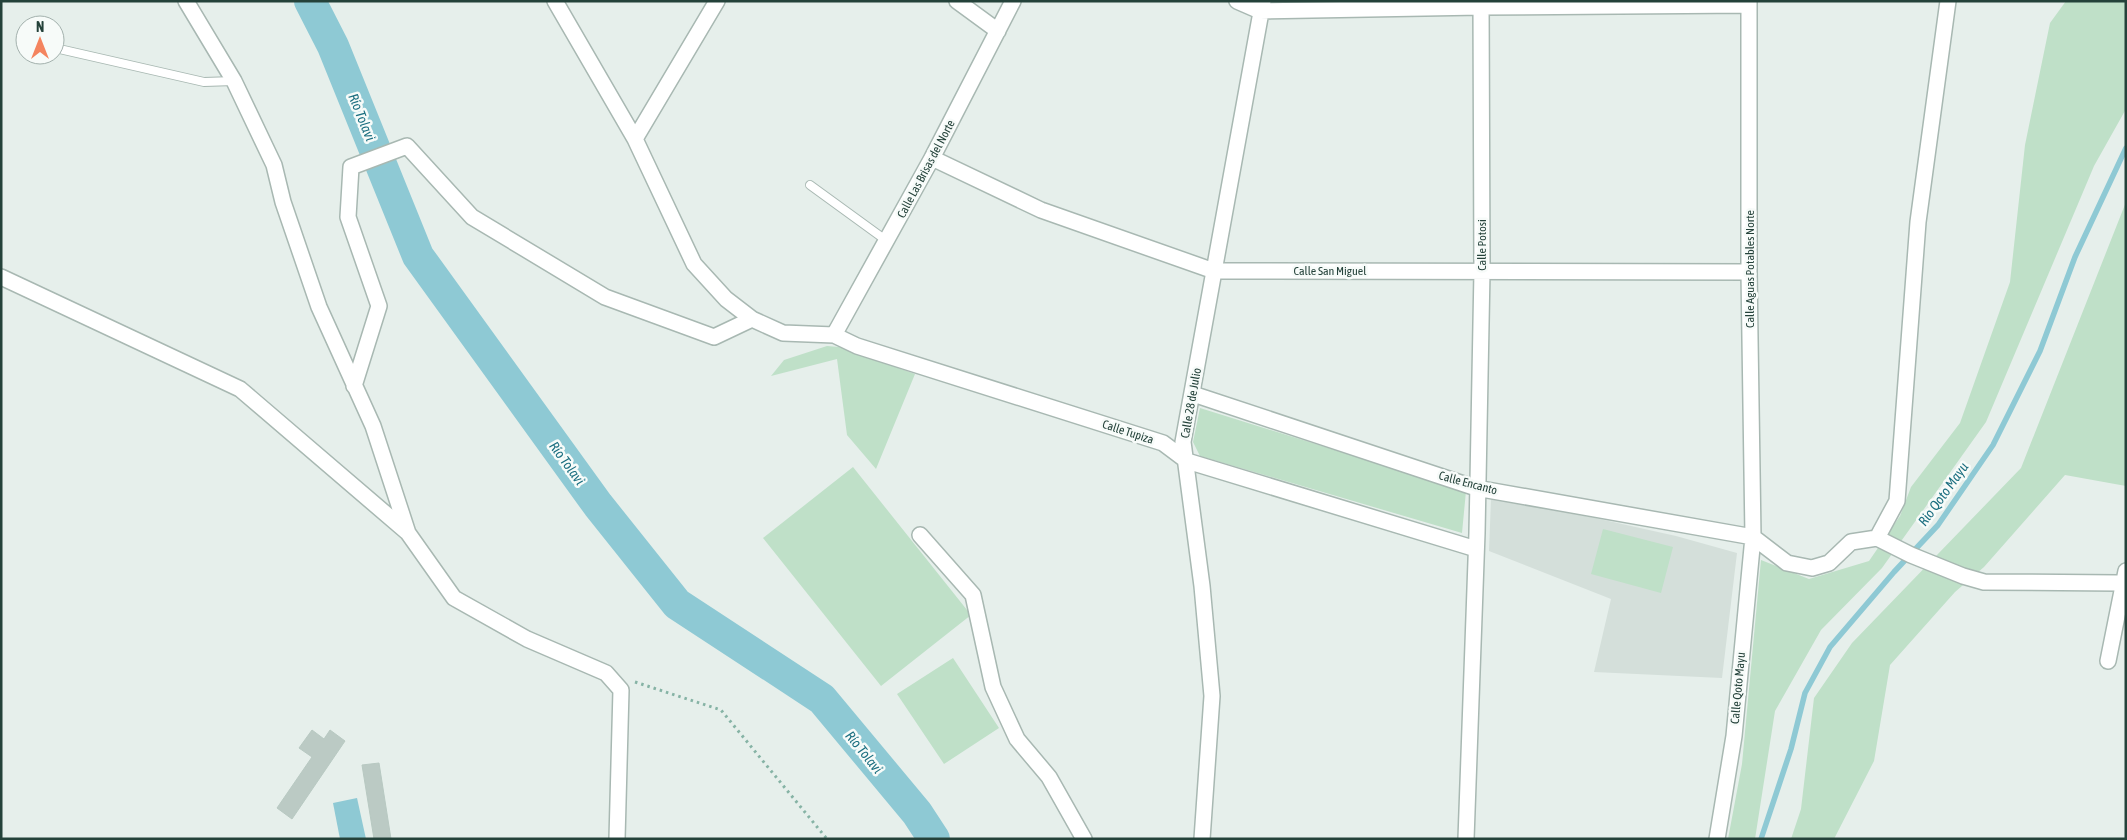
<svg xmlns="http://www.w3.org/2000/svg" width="2127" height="840" font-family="'Asap Condensed',sans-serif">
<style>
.built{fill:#d4dfda}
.green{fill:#bfe0c8}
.water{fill:#8ec9d4}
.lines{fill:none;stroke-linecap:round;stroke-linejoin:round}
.stream{stroke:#8ec9d4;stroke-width:5.5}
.river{stroke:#8ec9d4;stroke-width:32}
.building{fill:#bbcac4;stroke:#b8c9c2}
.service-casing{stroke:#a8b8b2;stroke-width:10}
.minor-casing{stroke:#a8b8b2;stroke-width:18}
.path{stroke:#86b3a5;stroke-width:3;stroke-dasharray:2.5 4;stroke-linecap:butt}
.service{stroke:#fff;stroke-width:8}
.minor{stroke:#fff;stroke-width:15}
.labels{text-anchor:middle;stroke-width:5;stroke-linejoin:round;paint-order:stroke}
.street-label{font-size:12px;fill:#24423a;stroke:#f7fbf9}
.water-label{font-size:14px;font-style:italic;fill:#1c6f80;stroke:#f7fbf9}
</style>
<rect width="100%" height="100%" fill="#e6efeb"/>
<!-- built -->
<path class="built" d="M 1491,499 L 1595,518 L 1676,536 L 1737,553 L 1722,678 L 1594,672 L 1611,599 L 1489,551 Z"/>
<!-- green -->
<path class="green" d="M 2066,1 L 2126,1 L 2126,109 L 2094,166 L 1986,422 L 1882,568 L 1821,630 L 1775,711 L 1755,839 L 1728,839 L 1742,764 L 1761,560 L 1809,579 L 1869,561 L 1900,516 L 1911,487 L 1960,423 L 2010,282 L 2025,145 L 2050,23 Z
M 2126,202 L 2126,486 L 2065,475 L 1984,567 L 1955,592 L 1890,665 L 1874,761 L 1834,839 L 1791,839 L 1801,809 L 1814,698 L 1852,643 L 2021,468 Z
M 827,346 L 839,347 L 915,374 L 876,469 L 847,435 L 837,359 L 771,376 L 784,360 Z
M 1200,408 L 1466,491 L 1462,533 L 1200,456 L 1193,442 Z
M 853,467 L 971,615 L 881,686 L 763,538 Z
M 1603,529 L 1673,547 L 1661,593 L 1591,574 Z
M 953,658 L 999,728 L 944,764 L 897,694 Z"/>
<!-- water -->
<path class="water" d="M 357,798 L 366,839 L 340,839 L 333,803 Z"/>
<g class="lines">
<!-- stream -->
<path class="stream" d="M 1761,839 L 1791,749 L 1805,693 L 1830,647 L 1894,572 L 1938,525 L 1993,445 L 2040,351 L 2075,257 L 2126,148"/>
<!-- river -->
<path class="river" d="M 310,1 L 333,46 L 418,256 L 598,505 L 677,604 L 822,699 L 917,813 L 934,839"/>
</g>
<!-- building -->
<path class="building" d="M 312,730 L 324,739 L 330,730 L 345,741 L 292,819 L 277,808 L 312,757 L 299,748 Z
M 379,763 L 391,839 L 374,839 L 362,765 Z"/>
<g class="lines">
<!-- service casing -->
<g class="service-casing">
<path id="service" d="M 55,48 L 204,82 L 234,81
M 810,185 L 887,241"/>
</g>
<!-- minor casing -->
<g class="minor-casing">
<path id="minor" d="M 186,1 L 234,81 L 274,165 L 283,202 L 319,307 L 373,426 L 408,533 L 454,598 L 527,639 L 606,673 L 621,690 L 617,839
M 555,1 L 635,139 L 694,264 L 726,299 L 752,319 L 783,333 L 834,335 L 857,346 L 1163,443 L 1187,461 L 1476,549
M 957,1 L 998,31
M 1237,1 L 1260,11 L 1481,7 L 1749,5
M 635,139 L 717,1
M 932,158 L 1041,210 L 1214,271 L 1749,272
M 1,277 L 240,389 L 407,532
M 834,335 L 932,158 L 1013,1
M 354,386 L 379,306 L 348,217 L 351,167 L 407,146 L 472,217 L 605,297 L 714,337 L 752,319
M 1193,394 L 1476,488 L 1753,537 L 1787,563 L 1812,568 L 1829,563 L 1851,542 L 1877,538 L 1911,555 L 1963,576 L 1984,582 L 2118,583 L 2126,585
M 920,535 L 973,595 L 993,687 L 1017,739 L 1049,777 L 1084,839
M 1877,538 L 1897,501 L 1918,222 L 1948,1
M 2108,661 L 2126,571
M 1202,839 L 1212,696 L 1202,586 L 1183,442 L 1263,1
M 1466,839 L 1477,533 L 1482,271 L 1481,1
M 1717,839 L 1734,736 L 1753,537 L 1749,272 L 1749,1"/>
</g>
<!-- path -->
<path class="path" d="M 635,682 L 721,710 L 827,839"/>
<!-- service -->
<use href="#service" class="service"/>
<!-- minor -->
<use href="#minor" class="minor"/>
</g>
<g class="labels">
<!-- street labels -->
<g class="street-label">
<text transform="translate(926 169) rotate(-62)" y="4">Calle Las Brisas del Norte</text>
<text transform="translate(1482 245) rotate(-90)" y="4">Calle Potosi</text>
<text transform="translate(1750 269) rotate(-90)" y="4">Calle Aguas Potables Norte</text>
<text x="1330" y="275">Calle San Miguel</text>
<text transform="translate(1191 403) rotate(-80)" y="4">Calle 28 de Julio</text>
<text transform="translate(1128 432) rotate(18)" y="4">Calle Tupiza</text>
<text transform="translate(1468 483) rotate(15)" y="4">Calle Encanto</text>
<text transform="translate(1738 688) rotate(-85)" y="4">Calle Qoto Mayu</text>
</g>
<!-- water labels -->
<g class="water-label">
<text transform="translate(362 117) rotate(68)" y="5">Río Tolavi</text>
<text transform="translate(567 463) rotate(54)" y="5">Río Tolavi</text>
<text transform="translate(1943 494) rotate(-54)" y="5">Rio Qoto Mayu</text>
<text transform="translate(864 752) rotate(51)" y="5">Río Tolavi</text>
</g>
</g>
<!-- border -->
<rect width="2127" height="840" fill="none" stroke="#24423a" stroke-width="5"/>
<!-- north arrow -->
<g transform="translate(40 40)"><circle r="24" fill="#f7fbf9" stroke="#a3b1ad"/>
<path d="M0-4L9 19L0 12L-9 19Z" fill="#f4845f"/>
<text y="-8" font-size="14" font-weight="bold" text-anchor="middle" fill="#24423a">N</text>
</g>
</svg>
